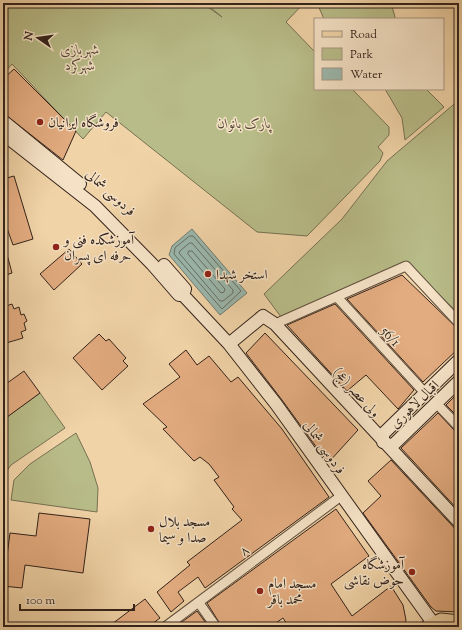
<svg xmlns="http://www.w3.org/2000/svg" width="462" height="630" font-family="'Sorts Mill Goudy',Amiri,serif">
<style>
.green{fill:#b8bc88;stroke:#767052}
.water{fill:#9ab7ac;stroke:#717c72}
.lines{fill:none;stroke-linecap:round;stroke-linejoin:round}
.shore{stroke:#666d64;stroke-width:1}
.building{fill:#e3ac80;stroke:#33231b}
.minor-casing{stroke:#624f3e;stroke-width:11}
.secondary-casing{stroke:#33231b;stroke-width:14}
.primary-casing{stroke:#33231b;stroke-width:15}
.minor{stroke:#f5e2c6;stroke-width:9}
.secondary{stroke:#f5e2c6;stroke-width:12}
.primary{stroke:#f0d3a7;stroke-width:13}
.poi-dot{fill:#8f2418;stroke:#f5e2c6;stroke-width:1.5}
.labels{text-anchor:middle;stroke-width:3;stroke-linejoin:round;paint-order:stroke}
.park-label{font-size:14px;font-style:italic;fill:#544936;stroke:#f5e2c6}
.poi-label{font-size:14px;fill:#33231b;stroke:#f5e2c6;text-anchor:start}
.street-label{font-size:14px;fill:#33231b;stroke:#f5e2c6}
</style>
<rect width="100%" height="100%" fill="#f0d3a7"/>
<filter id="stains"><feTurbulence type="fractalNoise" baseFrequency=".005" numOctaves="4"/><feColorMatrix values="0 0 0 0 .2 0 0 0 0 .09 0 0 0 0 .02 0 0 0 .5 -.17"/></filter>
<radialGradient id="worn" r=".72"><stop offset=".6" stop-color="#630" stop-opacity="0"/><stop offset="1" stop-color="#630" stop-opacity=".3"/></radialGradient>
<!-- green -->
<path class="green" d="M 3,3 L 202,3 L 222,17 L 205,3 L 304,3 L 286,22 L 315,52 L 315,89 L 352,89 L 389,127 L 389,135 L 378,147 L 383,153 L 380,161 L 307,236 L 257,232 L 106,112 L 83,139 L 12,64 L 3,74 Z
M 317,3 L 391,3 L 395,17 L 393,19 L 324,19 Z
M 385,89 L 426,89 L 444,107 L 405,140 L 402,118 Z
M 459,100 L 459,314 L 407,263 L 281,317 L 264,294 L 342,219 L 387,161 Z
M 40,393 L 65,428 L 11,465 L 3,476 L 3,420 Z
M 76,433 L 90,462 L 98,488 L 97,512 L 11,500 L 14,480 L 30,464 Z"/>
<!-- water -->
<path class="water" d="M 192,229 L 247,293 L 220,315 L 169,255 L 172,246 Z"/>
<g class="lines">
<!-- shore -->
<path class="shore" d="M 190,236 L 193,236 L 241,291 L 222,309 L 174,254 L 175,248 Z
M 190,243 L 192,243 L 233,290 L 233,293 L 223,301 L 220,301 L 179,253 L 180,251 Z
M 189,251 L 192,251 L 225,289 L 224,292 L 221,293 L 188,254 Z"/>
</g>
<!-- building -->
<path class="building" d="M 14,69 L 76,131 L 63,160 L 3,113 L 3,79 Z
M 14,176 L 33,239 L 13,245 L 3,217 L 3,179 Z
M 5,247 L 12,273 L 3,276 L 3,248 Z
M 69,249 L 82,264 L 54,290 L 40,274 Z
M 402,275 L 459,330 L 459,348 L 423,382 L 347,299 Z
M 12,304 L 14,309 L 19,307 L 21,315 L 24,314 L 27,321 L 24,323 L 26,330 L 21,332 L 23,338 L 3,344 L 3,307 Z
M 335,304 L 414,390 L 398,409 L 366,375 L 347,391 L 287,325 Z
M 265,333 L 358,430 L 328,463 L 282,400 L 246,353 Z
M 99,334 L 106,341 L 109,339 L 126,358 L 123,361 L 128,366 L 102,390 L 73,358 Z
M 186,350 L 197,365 L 209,356 L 231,382 L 238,377 L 282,429 L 329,497 L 205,588 L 198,577 L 178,592 L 184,601 L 171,612 L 157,592 L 190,565 L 187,562 L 242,520 L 232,509 L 234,507 L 214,480 L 219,477 L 209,464 L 200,457 L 194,461 L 163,429 L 167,427 L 143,404 L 180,377 L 169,364 Z
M 24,371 L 40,393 L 3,420 L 3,386 Z
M 459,392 L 459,418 L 446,405 Z
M 438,413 L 455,431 L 459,433 L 459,511 L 401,448 Z
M 391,460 L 459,533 L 459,612 L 436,611 L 431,607 L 363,513 L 381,496 L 368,481 Z
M 336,509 L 369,556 L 331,584 L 352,616 L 391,586 L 403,605 L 406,620 L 404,627 L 289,627 L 283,618 L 270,627 L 222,627 L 207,603 Z
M 39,513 L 90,519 L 83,573 L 25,565 L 22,588 L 3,586 L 10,533 L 36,536 Z
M 145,599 L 160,618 L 148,627 L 108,627 Z
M 197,611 L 209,627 L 175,627 Z"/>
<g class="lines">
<!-- minor casing -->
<g class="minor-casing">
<path id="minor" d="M 337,297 L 425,393
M 275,324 L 406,266 L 459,323
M 436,403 L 459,427
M 199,603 L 216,627
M 165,627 L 341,496"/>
</g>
<!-- secondary casing -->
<g class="secondary-casing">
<path id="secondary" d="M 3,121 L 80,184
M 3,134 L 95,206 L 152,264 L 179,295 L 183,295 L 229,344 L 276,404 L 433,623
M 164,265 L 185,289 L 183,295
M 229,344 L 263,316 L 275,324 L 459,522
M 459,360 L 383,434 L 383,442 L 392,446 L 459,381"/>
</g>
<!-- primary casing -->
<g class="primary-casing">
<path id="primary" d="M 427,627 L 441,620 L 459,622"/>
</g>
<!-- minor -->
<use href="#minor" class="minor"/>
<!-- secondary -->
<use href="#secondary" class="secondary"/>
<!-- primary -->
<use href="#primary" class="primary"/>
</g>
<!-- markers -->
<g class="poi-dot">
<circle cx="40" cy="122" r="4"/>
<circle cx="56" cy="247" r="4"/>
<circle cx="208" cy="274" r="4"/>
<circle cx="151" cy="529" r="4"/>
<circle cx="412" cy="572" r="4"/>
<circle cx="260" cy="591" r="4"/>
</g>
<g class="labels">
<!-- park labels -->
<g class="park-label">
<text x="80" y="54">شهربازی<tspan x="80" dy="16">شهرکرد</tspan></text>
<text x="244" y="128">پارک بانوان</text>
</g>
<!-- poi labels -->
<g class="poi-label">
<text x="48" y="127">فروشگاه ایرانیان</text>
<text x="64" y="244">آموزشکده فنی و<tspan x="64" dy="16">حرفه ای پسران</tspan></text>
<text x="216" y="279">استخر شهدا</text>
<text x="159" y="526">مسجد بلال<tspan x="159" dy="16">صدا و سیما</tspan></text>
<text x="404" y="569" text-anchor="end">آموزشگاه<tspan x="404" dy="16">حوض نقاشی</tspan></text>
<text x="268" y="588">مسجد امام<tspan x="268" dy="16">محمد باقر</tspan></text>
</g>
<!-- street labels -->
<g class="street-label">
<text transform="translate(111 192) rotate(42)" y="5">فردوسی شمالی</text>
<text transform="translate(391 336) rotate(47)" y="5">56/1</text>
<text transform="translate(357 392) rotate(47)" y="5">ولی عصر (عج)</text>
<text transform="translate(414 404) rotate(-44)" y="5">اقبال لاهوری</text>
<text transform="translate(325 447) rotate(55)" y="5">فردوسی شمالی</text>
<text transform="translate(244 550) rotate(-38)" y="5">۸</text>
</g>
</g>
<!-- margin -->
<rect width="462" height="630" fill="none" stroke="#f0d3a7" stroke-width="16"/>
<rect x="4" y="4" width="454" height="622" fill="none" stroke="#33231b" stroke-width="2"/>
<rect x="8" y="8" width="446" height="614" fill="none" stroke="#33231b"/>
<!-- legend -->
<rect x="314" y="18" width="130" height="72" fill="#f5e2c6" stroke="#a79682"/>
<rect x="322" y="31" width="20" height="6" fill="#f0d3a7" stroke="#a79682"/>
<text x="350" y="38" font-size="12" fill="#33231b">Road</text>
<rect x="322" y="48" width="20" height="12" fill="#b8bc88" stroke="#a79682"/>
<text x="350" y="58" font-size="12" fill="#33231b">Park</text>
<rect x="322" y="68" width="20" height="12" fill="#9ab7ac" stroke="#a79682"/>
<text x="350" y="78" font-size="12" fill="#33231b">Water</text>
<!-- north arrow -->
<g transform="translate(38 38) rotate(283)" stroke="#f5e2c6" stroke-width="3" paint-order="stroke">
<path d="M0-3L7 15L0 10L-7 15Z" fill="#33231b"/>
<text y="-6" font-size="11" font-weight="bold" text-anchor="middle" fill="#33231b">N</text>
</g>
<!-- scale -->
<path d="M20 604v6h114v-6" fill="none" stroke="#33231b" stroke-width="2"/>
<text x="26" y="604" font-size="12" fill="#33231b" stroke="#f5e2c6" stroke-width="3" paint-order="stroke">100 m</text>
<rect width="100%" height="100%" filter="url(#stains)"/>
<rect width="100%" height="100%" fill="url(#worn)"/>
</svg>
